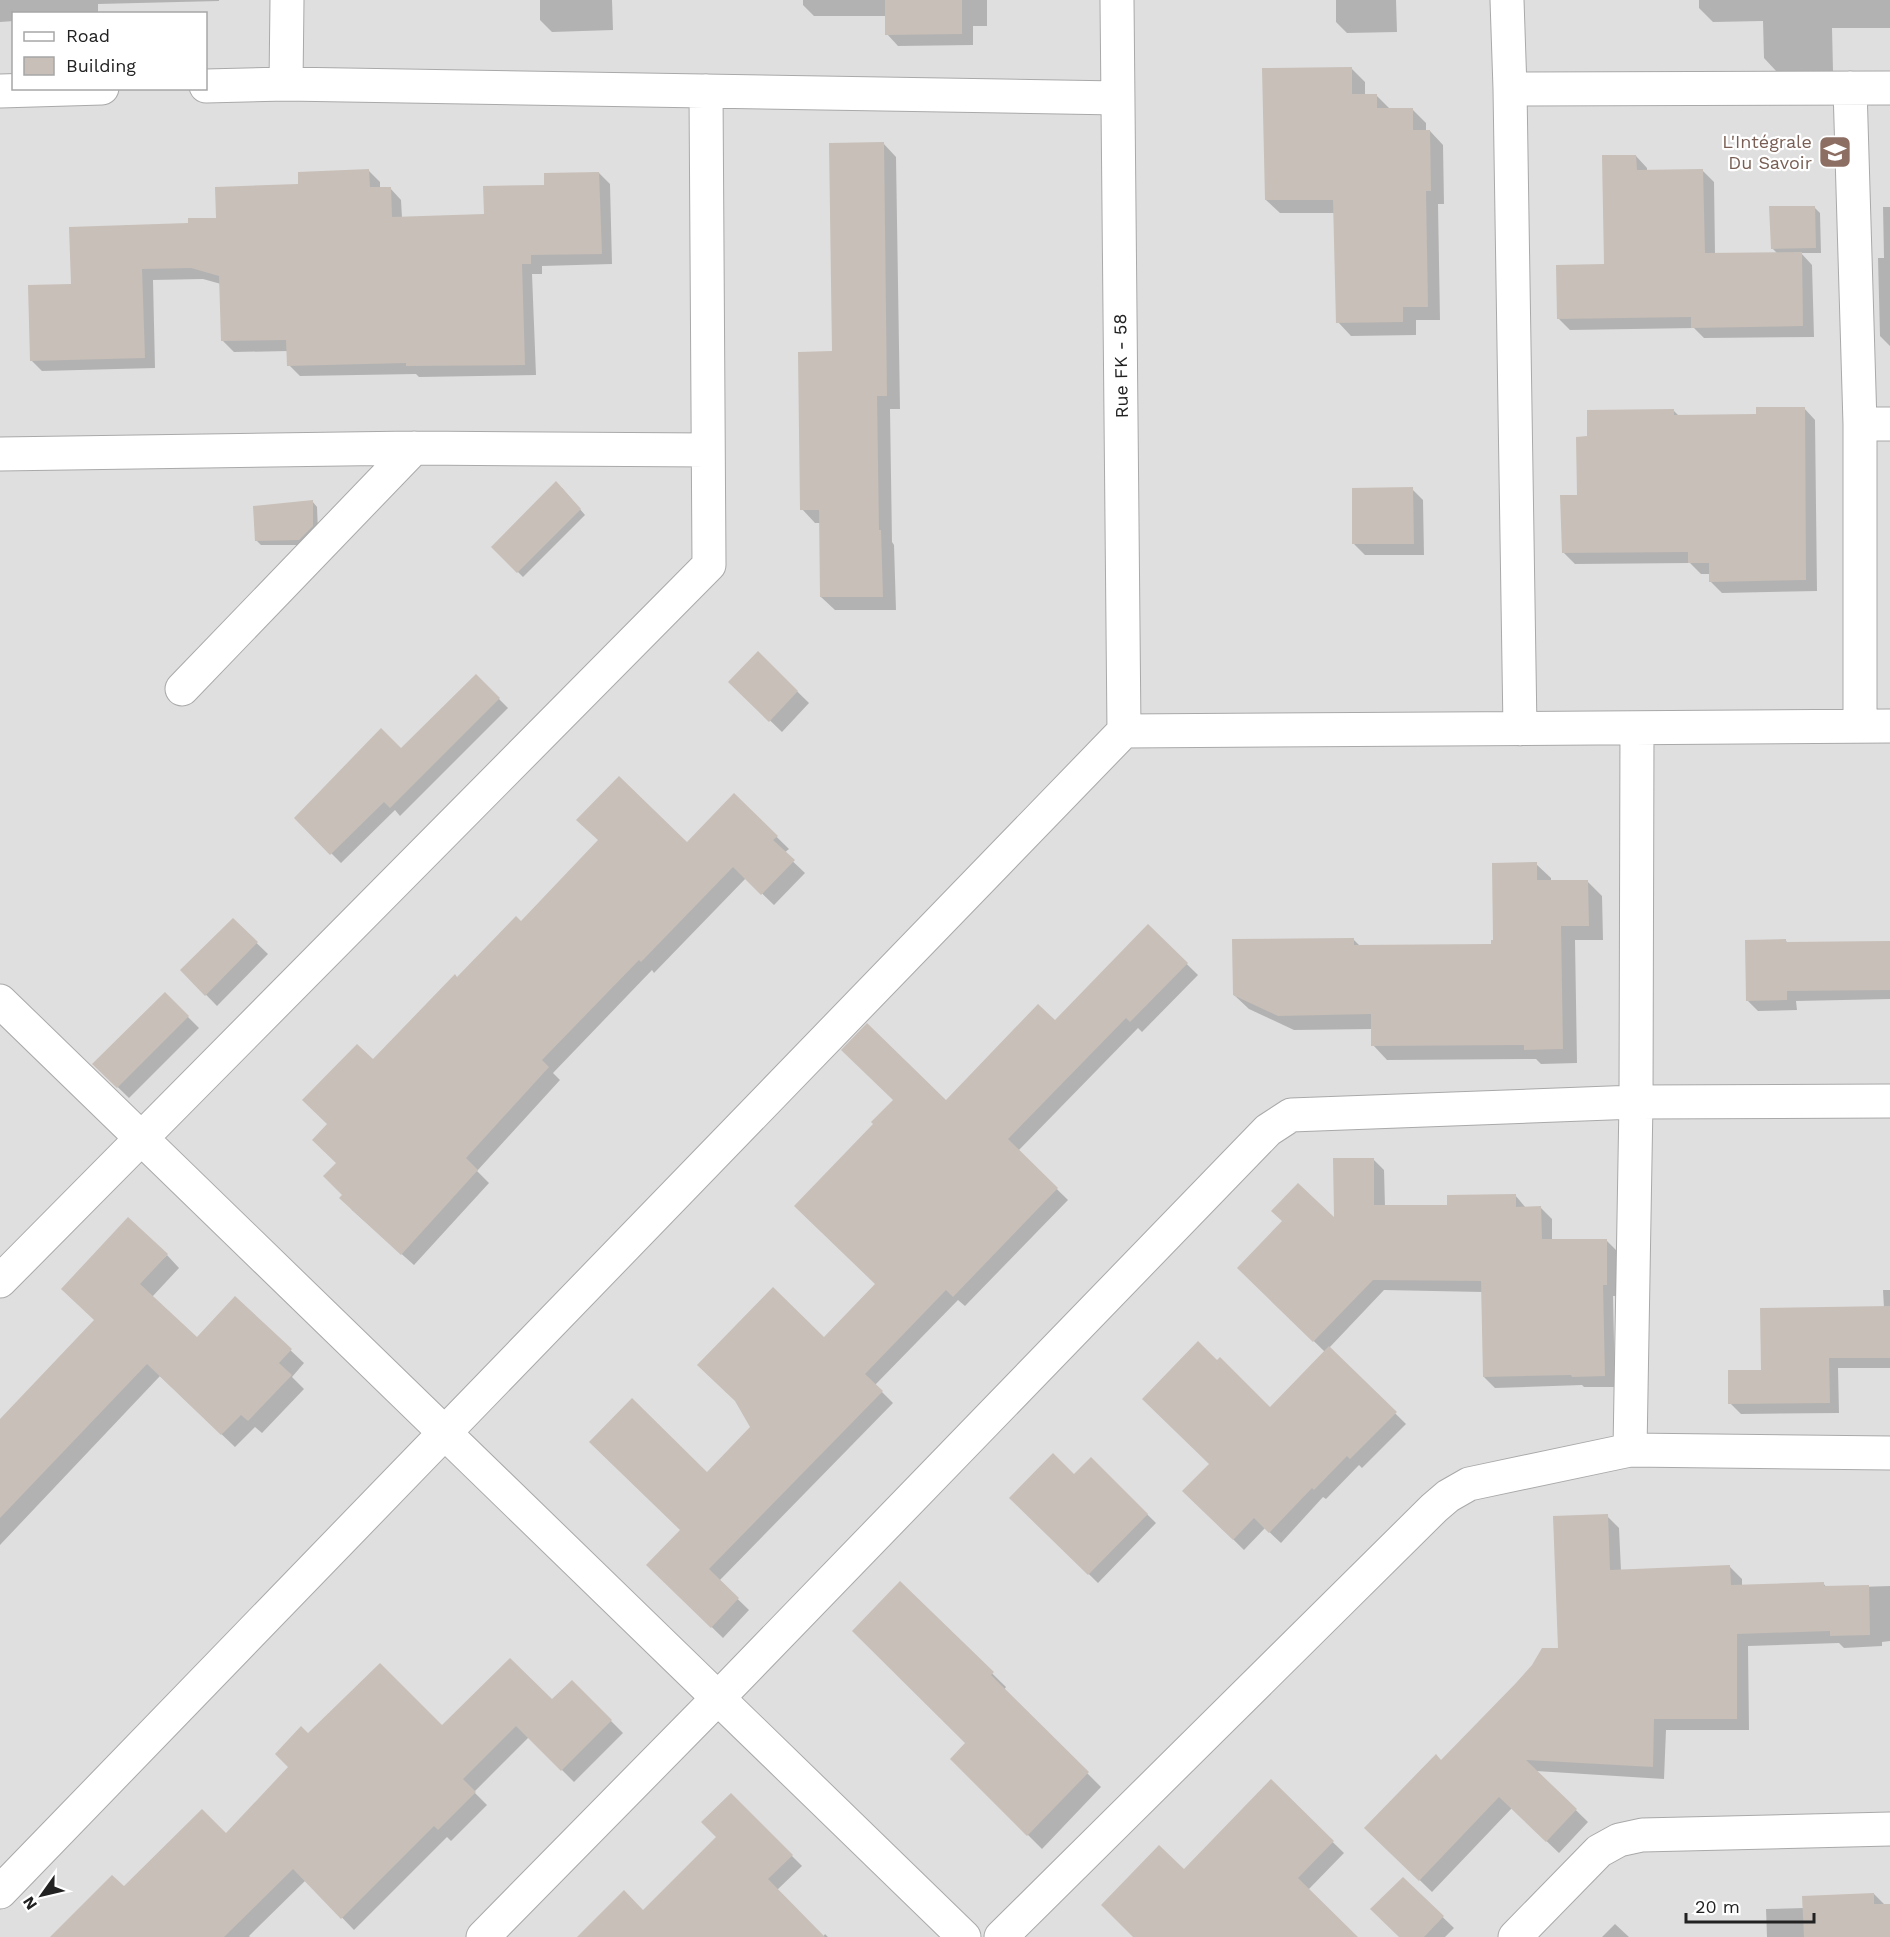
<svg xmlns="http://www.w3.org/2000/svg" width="1890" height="1937" font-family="'Work Sans',sans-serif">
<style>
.residential{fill:#e0dfdf;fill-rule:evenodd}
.shadow{fill:#0003}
.building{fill:#c7bfb8}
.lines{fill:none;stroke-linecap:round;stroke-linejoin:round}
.minor-casing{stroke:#a9a9a9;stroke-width:35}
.minor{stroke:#fff;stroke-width:33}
.labels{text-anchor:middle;stroke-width:4.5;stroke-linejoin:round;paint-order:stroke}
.education-label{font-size:18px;fill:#785e54;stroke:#fff;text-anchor:end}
.street-label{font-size:18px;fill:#222;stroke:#fff}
</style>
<rect width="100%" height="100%" fill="#f2efe9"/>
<!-- residential -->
<path class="residential" d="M 0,0 L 1890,0 L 1890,1937 L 0,1937 ZM 14,14 L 206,14 L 206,88 L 14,88 Z"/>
<!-- shadow -->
<path class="shadow" d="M 0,0 L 219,0 L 219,1 L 98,4 L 98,14 L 14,14 L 14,21 L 0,22 Z
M 540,0 L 612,0 L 613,30 L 552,32 L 540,20 Z
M 803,0 L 987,0 L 987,26 L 973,26 L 973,45 L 898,46 L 887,34 L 887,16 L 814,16 L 803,5 Z
M 1336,0 L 1396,0 L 1397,32 L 1347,33 L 1336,22 Z
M 1699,0 L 1890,0 L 1890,28 L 1832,28 L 1833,71 L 1777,72 L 1764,58 L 1763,21 L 1713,22 L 1699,8 Z
M 1351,68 L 1365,82 L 1365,96 L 1377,96 L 1391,110 L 1413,110 L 1426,123 L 1426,131 L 1430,131 L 1443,145 L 1444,204 L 1438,204 L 1440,320 L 1416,320 L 1416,335 L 1351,336 L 1338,322 L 1335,213 L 1280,213 L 1266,200 Z
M 883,143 L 896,157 L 900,409 L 890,409 L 892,542 L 894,545 L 896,610 L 835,610 L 821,597 L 821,523 L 815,523 L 802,509 L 833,353 Z
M 1636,156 L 1647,168 L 1647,171 L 1702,170 L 1714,182 L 1715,254 L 1778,254 L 1772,248 L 1815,208 L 1820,213 L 1821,253 L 1801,253 L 1812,265 L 1814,337 L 1704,338 L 1694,328 L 1570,330 L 1559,319 L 1605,265 Z
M 369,171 L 380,182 L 380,189 L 390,188 L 401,200 L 402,218 L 485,216 L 546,186 L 599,173 L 610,184 L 612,264 L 542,266 L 542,274 L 532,274 L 536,375 L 419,377 L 416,374 L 300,376 L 289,365 L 288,351 L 234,352 L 223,341 L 221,284 L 203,279 L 153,280 L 155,368 L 42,371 L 31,360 L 73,286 L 189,225 L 218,219 L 300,185 Z
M 1883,207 L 1890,207 L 1890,346 L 1880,336 L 1878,258 L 1884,258 Z
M 1804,408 L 1815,420 L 1817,591 L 1722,593 L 1711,582 L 1711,574 L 1701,574 L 1690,563 L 1575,564 L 1563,552 L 1578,497 L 1589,438 L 1674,411 L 1679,416 L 1758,415 Z
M 562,488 L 585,515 L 523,577 L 493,547 Z
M 1412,489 L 1423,500 L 1424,555 L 1365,555 L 1354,544 Z
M 312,501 L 317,507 L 318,532 L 305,545 L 261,545 L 256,540 Z
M 758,653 L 809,703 L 782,732 L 730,682 Z
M 476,676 L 508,708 L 400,816 L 395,810 L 341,863 L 296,818 L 401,750 Z
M 734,795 L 789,849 L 784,853 L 805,873 L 774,905 L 746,878 L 654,973 L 652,970 L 553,1073 L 560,1080 L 477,1171 L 489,1183 L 414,1265 L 352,1210 L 344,1195 L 329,1124 L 373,1061 L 457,979 L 521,923 L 687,844 Z
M 1536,864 L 1551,878 L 1551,882 L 1587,881 L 1602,896 L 1603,940 L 1575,940 L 1577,1063 L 1541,1064 L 1536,1059 L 1387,1060 L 1373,1045 L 1372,1029 L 1294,1030 L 1249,1009 L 1234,995 L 1353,939 L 1360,946 L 1492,945 Z
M 233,920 L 268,954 L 217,1006 L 182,970 Z
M 1148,926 L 1198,975 L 1142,1032 L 1138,1028 L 1018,1151 L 1068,1200 L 965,1306 L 958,1300 L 875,1385 L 893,1403 L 719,1581 L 749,1610 L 723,1638 L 648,1565 L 682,1531 L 707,1474 L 752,1427 L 824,1339 L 877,1284 L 946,1102 L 1056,1023 Z
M 1786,941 L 1789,944 L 1890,942 L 1890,999 L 1796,1001 L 1797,1010 L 1758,1011 L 1748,1001 Z
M 165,994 L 199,1028 L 129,1098 L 94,1064 Z
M 1373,1159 L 1384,1170 L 1385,1207 L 1449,1206 L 1515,1195 L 1526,1208 L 1541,1208 L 1552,1219 L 1552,1240 L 1606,1240 L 1617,1251 L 1618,1296 L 1613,1296 L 1615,1387 L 1584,1387 L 1582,1385 L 1495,1388 L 1484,1377 L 1483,1292 L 1384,1290 L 1329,1348 L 1406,1424 L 1362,1468 L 1359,1465 L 1326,1499 L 1323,1497 L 1281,1543 L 1265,1528 L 1244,1550 L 1184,1491 L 1270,1409 L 1325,1352 L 1239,1268 L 1335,1221 Z
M 167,1255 L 179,1268 L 152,1297 L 197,1339 L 235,1298 L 304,1363 L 292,1377 L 304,1389 L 262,1433 L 255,1427 L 235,1447 L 160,1376 L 0,1545 L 0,1421 Z
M 1883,1290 L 1890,1290 L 1890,1368 L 1838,1368 L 1839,1413 L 1741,1414 L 1730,1403 L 1762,1371 L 1884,1308 Z
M 1091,1459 L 1156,1523 L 1098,1583 L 1011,1498 L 1074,1476 Z
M 1607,1516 L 1619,1528 L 1621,1571 L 1730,1567 L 1742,1579 L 1742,1586 L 1823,1583 L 1827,1588 L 1890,1586 L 1890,1641 L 1882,1642 L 1882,1646 L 1844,1648 L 1839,1643 L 1748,1646 L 1749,1730 L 1666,1730 L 1664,1779 L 1536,1771 L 1588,1822 L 1559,1853 L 1512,1808 L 1432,1892 L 1366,1828 L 1442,1762 L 1560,1649 Z
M 900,1583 L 1006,1687 L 1004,1690 L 1101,1787 L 1042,1849 L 952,1759 L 967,1743 Z
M 572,1682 L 623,1733 L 574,1782 L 529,1737 L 474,1792 L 487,1805 L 451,1841 L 447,1837 L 354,1930 L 306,1880 L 249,1936 L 250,1937 L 52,1937 L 124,1889 L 226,1835 L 291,1767 L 308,1735 L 442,1727 L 552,1702 Z
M 1271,1782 L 1344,1853 L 1308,1890 L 1356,1937 L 1135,1937 L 1184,1872 Z
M 731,1795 L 802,1866 L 777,1890 L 823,1937 L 825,1934 L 828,1937 L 581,1937 L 643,1912 L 718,1837 Z
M 1403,1879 L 1454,1928 L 1445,1937 L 1401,1937 Z
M 1874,1894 L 1885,1905 L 1890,1905 L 1890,1937 L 1767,1937 L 1766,1909 L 1804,1908 Z
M 1615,1924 L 1629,1937 L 1602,1937 Z"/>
<!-- building -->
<path class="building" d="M 885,0 L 962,0 L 962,34 L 885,35 Z
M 1352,67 L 1352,94 L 1377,94 L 1377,108 L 1413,108 L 1413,130 L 1430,130 L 1431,191 L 1426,191 L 1428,307 L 1403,307 L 1403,322 L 1336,323 L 1333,200 L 1265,200 L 1262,68 Z
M 884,142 L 887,396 L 877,396 L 879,530 L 881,530 L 883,597 L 820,597 L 819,510 L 800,510 L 798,352 L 832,351 L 829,143 Z
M 1602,155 L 1636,155 L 1637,170 L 1703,169 L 1705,253 L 1802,252 L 1803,326 L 1691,328 L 1691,317 L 1557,319 L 1556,265 L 1604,264 Z
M 369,169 L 370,187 L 391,187 L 392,217 L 484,214 L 483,186 L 544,185 L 544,173 L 599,172 L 602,254 L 531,255 L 531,264 L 522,264 L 525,365 L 406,366 L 406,363 L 287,366 L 286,340 L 221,341 L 219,276 L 191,268 L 142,269 L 145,358 L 30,361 L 28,285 L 71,284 L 69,227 L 188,223 L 188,218 L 216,218 L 215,187 L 298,184 L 298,172 Z
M 1769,206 L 1815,206 L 1816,248 L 1771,249 Z
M 1756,407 L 1805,407 L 1806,580 L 1709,582 L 1709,563 L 1688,563 L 1688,552 L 1562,553 L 1560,495 L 1577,495 L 1576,437 L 1587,436 L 1587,410 L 1674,409 L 1674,415 L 1756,414 Z
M 556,481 L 581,509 L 517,573 L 491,547 Z
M 1413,487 L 1414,544 L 1352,544 L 1352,488 Z
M 313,500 L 313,526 L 299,540 L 255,541 L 253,506 Z
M 758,651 L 798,691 L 769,722 L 728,682 Z
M 476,674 L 500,698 L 390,808 L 384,802 L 330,855 L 294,818 L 381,728 L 401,748 Z
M 619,776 L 687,842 L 734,793 L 778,836 L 773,840 L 795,860 L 761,895 L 733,867 L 641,962 L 639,960 L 542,1060 L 549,1067 L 466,1158 L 478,1170 L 401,1255 L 339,1198 L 342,1195 L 323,1176 L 336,1163 L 312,1140 L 327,1124 L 302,1100 L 357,1044 L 373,1059 L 455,974 L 457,977 L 516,916 L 521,921 L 598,840 L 576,820 Z
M 1537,862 L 1537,880 L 1588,880 L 1589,926 L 1561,926 L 1563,1049 L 1524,1050 L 1524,1045 L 1371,1046 L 1371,1014 L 1278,1016 L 1233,995 L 1232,939 L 1354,938 L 1354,945 L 1491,944 L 1491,940 L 1493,940 L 1492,863 Z
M 233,918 L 258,942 L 205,996 L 180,970 Z
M 1148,924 L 1188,963 L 1130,1022 L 1126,1018 L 1008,1139 L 1058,1188 L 953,1297 L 946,1290 L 865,1374 L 883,1391 L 709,1569 L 739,1598 L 711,1628 L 646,1565 L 680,1530 L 589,1442 L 632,1398 L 707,1472 L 750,1427 L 735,1401 L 697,1365 L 773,1287 L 824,1337 L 875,1284 L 794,1206 L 873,1124 L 871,1122 L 893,1100 L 841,1050 L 867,1023 L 946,1100 L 1038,1004 L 1055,1020 Z
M 1786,939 L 1786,942 L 1890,941 L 1890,990 L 1787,991 L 1787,1000 L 1746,1001 L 1745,940 Z
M 165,992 L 189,1016 L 117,1088 L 92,1064 Z
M 1333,1158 L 1374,1158 L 1374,1205 L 1447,1205 L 1447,1195 L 1516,1194 L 1516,1207 L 1541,1206 L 1542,1239 L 1607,1239 L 1607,1285 L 1603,1285 L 1605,1376 L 1572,1377 L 1571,1375 L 1483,1377 L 1481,1281 L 1373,1280 L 1313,1342 L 1237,1268 L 1282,1221 L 1271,1211 L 1298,1183 L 1334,1217 Z
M 128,1217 L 168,1254 L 140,1284 L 197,1337 L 235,1296 L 292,1349 L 279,1363 L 292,1375 L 248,1421 L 241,1415 L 221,1435 L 147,1364 L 0,1518 L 0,1419 L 94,1320 L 61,1289 Z
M 1890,1306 L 1890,1358 L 1829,1358 L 1830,1403 L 1728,1404 L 1728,1370 L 1761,1370 L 1760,1308 Z
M 1198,1341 L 1217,1360 L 1220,1357 L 1270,1407 L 1329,1346 L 1397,1412 L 1350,1459 L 1347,1456 L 1314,1490 L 1312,1488 L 1269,1533 L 1254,1518 L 1233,1540 L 1182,1491 L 1209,1464 L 1142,1399 Z
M 1053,1453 L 1074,1474 L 1091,1457 L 1148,1514 L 1088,1575 L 1009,1498 Z
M 1608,1514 L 1610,1570 L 1730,1565 L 1731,1585 L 1824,1582 L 1824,1586 L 1869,1585 L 1870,1635 L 1830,1636 L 1830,1631 L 1737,1634 L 1737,1719 L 1654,1719 L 1653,1767 L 1526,1760 L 1577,1809 L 1546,1842 L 1499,1797 L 1419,1881 L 1364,1828 L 1436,1754 L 1441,1760 L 1516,1683 L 1532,1665 L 1542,1648 L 1558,1648 L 1553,1516 Z
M 900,1581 L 994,1672 L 991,1675 L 1089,1772 L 1027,1836 L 950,1759 L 965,1743 L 852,1631 Z
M 510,1658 L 552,1699 L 572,1680 L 612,1720 L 561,1771 L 516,1726 L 463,1779 L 476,1792 L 438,1830 L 434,1826 L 341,1919 L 293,1869 L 224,1937 L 50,1937 L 112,1875 L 124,1886 L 202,1809 L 226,1833 L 288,1767 L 275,1754 L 301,1726 L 308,1733 L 380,1663 L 442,1725 Z
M 1271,1779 L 1334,1841 L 1298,1878 L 1358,1937 L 1133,1937 L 1101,1905 L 1159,1845 L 1184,1869 Z
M 731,1793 L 793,1855 L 768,1879 L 825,1937 L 577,1937 L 624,1890 L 643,1910 L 716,1837 L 701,1822 Z
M 1403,1877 L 1444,1916 L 1424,1937 L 1399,1937 L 1370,1909 Z
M 1874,1893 L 1874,1904 L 1890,1904 L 1890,1937 L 1804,1937 L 1802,1896 Z"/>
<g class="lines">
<!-- minor casing -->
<g class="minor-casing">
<path id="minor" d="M 1117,0 L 1124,731
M 1507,0 L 1510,89 L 1520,729
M 286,84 L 287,0
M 206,86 L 286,84 L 1118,98
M 1850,88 L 1860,424 L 1860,726
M 1510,89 L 1890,88
M 0,91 L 102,88
M 1860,424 L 1890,424
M 0,454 L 414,448 L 708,450
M 182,689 L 414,448
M 0,1001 L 964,1937
M 0,1281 L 709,565 L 706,91
M 1630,1450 L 1636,1102 L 1637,728
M 0,1892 L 1124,731 L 1890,726
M 483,1937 L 718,1698 L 1268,1130 L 1291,1115 L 1636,1102 L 1890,1101
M 1001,1937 L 1434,1508 L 1448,1496 L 1469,1484 L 1630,1450 L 1890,1453
M 1515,1937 L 1599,1851 L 1619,1840 L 1642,1835 L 1890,1829"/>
</g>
<!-- minor -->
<use href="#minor" class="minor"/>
</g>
<!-- icons -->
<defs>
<g id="school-square" transform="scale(1.725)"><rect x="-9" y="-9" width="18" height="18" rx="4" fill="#8d6e63" stroke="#fff"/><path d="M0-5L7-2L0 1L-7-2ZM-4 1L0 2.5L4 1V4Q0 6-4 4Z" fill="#fff"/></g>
</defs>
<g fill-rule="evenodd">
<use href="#school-square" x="1835" y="152"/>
</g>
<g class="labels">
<!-- education labels -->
<g class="education-label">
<text x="1812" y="148">L'Intégrale<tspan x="1812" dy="21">Du Savoir</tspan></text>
</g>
<!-- street labels -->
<g class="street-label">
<text transform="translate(1121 366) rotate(-91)" y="6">Rue FK - 58</text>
</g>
</g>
<!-- legend -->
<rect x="12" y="12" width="195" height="78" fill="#ffffff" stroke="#a7a7a7" stroke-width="1.5"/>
<rect x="24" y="32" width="30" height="9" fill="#ffffff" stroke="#a7a7a7" stroke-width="1.5"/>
<text x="66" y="42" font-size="18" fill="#222222">Road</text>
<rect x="24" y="57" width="30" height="18" fill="#c7bfb8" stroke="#a7a7a7" stroke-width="1.5"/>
<text x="66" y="72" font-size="18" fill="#222222">Building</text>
<!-- north arrow -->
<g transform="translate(42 1895) rotate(236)" stroke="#ffffff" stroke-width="4.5" paint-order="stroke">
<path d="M0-4.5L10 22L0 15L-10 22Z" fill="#222222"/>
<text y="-9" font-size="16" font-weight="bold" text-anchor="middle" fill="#222222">N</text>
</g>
<!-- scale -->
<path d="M1686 1913v9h128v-9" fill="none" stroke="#222222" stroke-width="3"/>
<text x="1695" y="1913" font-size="18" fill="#222222" stroke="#ffffff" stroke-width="4.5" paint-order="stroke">20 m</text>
</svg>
